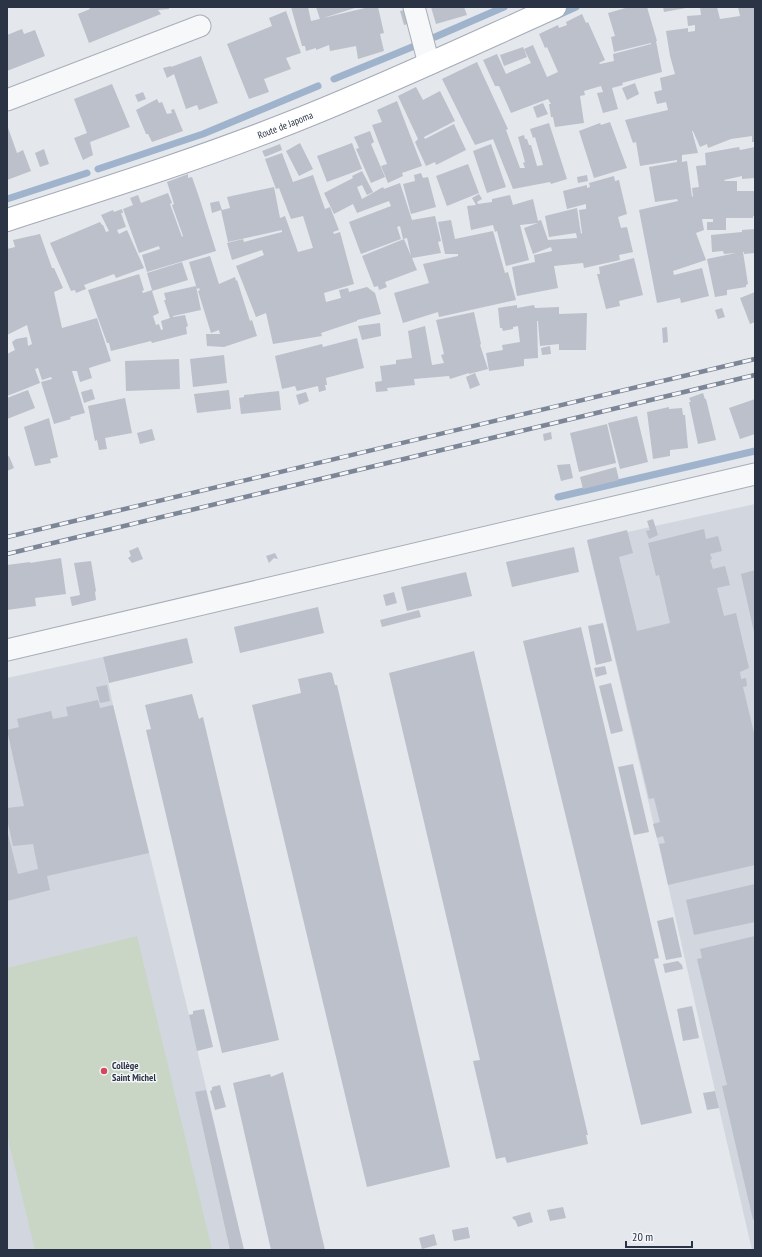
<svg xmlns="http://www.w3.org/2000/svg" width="762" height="1257" font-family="'PT Sans Narrow',sans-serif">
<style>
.built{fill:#d2d6de}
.green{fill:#c9d6c5}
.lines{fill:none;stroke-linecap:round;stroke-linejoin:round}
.stream{stroke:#9fb4cc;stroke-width:7}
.building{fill:#bbc0ca}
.street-casing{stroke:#a9aeb7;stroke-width:23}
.primary-casing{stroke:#a3abb8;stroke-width:24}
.street{stroke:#f7f8fa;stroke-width:21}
.primary{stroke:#fff;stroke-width:22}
.rail-casing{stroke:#7d8696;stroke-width:4.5}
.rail{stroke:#f4f6f9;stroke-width:3;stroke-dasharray:9;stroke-linecap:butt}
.poi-dot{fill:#d1495b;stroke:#f4f6f9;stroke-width:1.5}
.labels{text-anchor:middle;stroke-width:3;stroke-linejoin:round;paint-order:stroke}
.street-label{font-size:10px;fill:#2b3445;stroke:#f4f6f9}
.poi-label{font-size:10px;font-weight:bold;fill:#2b3445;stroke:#f4f6f9;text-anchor:start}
</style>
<rect width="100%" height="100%" fill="#e4e7ec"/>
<!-- built -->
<path class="built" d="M 755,504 L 755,1250 L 752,1250 L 719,1108 L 668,885 L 587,541 Z
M 103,657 L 113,705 L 189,1015 L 244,1250 L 7,1250 L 7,678 Z"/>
<!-- green -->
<path class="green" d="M 137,936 L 212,1250 L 35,1250 L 7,1134 L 7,968 Z"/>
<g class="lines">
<!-- stream -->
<path class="stream" d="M 556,16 L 576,7
M 435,37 L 504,7
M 334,79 L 417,45
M 98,169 L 203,134 L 318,86
M 7,199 L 87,173
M 558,497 L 755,451"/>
</g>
<!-- building -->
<path class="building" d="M 89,7 L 169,7 L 169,9 L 158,10 L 161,14 L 89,43 L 78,14 L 90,9 Z
M 291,7 L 308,7 L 311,21 L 369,7 L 378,7 L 384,33 L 380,34 L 384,51 L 358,59 L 356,46 L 330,51 L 329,45 L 316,50 L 316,48 L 306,51 L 305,46 L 302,46 Z
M 316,7 L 358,7 L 320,19 Z
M 431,7 L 464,7 L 467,15 L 436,24 Z
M 629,7 L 647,7 L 657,41 L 656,41 L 662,72 L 622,83 L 623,85 L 612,88 L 618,109 L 603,113 L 597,93 L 603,92 L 601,86 L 584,91 L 585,95 L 580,96 L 584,123 L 555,127 L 553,117 L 551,117 L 549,104 L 551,104 L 548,99 L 511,113 L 499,86 L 495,86 L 483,60 L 497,54 L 506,74 L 531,63 L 524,49 L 533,45 L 547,77 L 558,72 L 547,47 L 545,48 L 539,34 L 558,25 L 559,28 L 567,25 L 566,22 L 582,14 L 586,23 L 588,22 L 605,60 L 599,63 L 600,64 L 614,61 L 613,54 L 651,44 L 651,43 L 614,52 L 611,37 L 615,36 L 608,13 Z
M 663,7 L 686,7 L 686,8 L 664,12 Z
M 700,7 L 717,7 L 720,19 L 740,16 L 738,7 L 755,7 L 755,142 L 752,142 L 752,136 L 731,139 L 708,148 L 707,144 L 700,147 L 693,131 L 692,131 L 698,153 L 682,155 L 682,162 L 687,161 L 692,197 L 693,196 L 692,188 L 699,187 L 696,166 L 706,165 L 705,153 L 739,147 L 740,150 L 755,147 L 755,178 L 742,179 L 742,176 L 724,180 L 725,181 L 737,181 L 737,191 L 755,191 L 755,216 L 753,216 L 753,218 L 726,218 L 726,230 L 707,230 L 707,222 L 713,222 L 713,219 L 702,219 L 704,230 L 696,233 L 706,260 L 673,271 L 674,275 L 702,268 L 709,296 L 681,303 L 680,298 L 657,303 L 639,210 L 678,201 L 677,199 L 655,202 L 649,167 L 677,162 L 677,160 L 640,166 L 636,142 L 633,143 L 625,120 L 668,110 L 666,102 L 657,104 L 654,92 L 662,90 L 660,78 L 675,74 L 670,56 L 666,31 L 688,28 L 688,32 L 695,31 L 695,25 L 688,26 L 687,16 L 701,15 Z
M 409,9 L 412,23 L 404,25 L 400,11 Z
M 286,11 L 301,53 L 286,58 L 291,69 L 264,79 L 269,92 L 249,99 L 227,44 L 272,26 L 269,18 Z
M 22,29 L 24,34 L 35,30 L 45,56 L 7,71 L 7,35 Z
M 523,47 L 527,57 L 504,66 L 500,55 Z
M 201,56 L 218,103 L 199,110 L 197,105 L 186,109 L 174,74 L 167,78 L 163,68 L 171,66 L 171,67 Z
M 477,62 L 508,129 L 506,130 L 520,168 L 525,168 L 523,163 L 525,162 L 518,137 L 524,135 L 525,139 L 527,139 L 529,145 L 531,145 L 537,166 L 543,165 L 535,137 L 533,138 L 530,129 L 549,123 L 567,179 L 551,184 L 550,182 L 513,189 L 493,139 L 475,145 L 442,79 Z
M 635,83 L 639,94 L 627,100 L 622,88 Z
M 112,84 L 130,127 L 90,142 L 93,155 L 83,160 L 74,138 L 87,133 L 74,99 Z
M 416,87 L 423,100 L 440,91 L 455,121 L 424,137 L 425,139 L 454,124 L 466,150 L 436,165 L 435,162 L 426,166 L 415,142 L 418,139 L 398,96 Z
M 143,92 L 146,99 L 138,102 L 135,95 Z
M 157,99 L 159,103 L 162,102 L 167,114 L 172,113 L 171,110 L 174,109 L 183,131 L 152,142 L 148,134 L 146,134 L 136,110 Z
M 397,101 L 422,166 L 402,173 L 403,176 L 388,183 L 381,166 L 387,164 L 372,125 L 382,122 L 377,110 Z
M 543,103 L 548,114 L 537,118 L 533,107 Z
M 610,122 L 627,168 L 594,178 L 579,131 L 600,123 L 601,125 Z
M 7,125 L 17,153 L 23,150 L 31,171 L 7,180 Z
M 370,131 L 374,142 L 371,144 L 385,177 L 371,183 L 356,149 L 359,148 L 354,137 Z
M 300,143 L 313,169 L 299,176 L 286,151 Z
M 352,143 L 362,169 L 327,182 L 317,156 Z
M 280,144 L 282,150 L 265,157 L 262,151 Z
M 491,144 L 506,187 L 487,193 L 473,151 Z
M 44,149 L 49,164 L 40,167 L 35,153 Z
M 282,153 L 293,182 L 313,175 L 325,209 L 330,207 L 339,230 L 333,232 L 334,234 L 340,232 L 354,284 L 324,293 L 326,302 L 341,298 L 339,290 L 348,288 L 349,292 L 367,287 L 375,293 L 381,314 L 357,320 L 357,321 L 321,333 L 322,336 L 273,344 L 266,313 L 256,317 L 236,266 L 264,255 L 262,250 L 232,260 L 227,243 L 243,239 L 244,242 L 282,232 L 282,230 L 228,242 L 221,210 L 212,213 L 210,203 L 219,201 L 222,210 L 230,208 L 227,197 L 274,187 L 280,218 L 285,216 L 298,252 L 313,248 L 303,216 L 291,219 L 279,188 L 276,189 L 265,159 Z
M 468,164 L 479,193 L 447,206 L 436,176 Z
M 362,171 L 373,192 L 367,195 L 362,185 L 357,187 L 362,199 L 383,187 L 384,189 L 400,183 L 412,220 L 435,216 L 441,241 L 438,242 L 441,253 L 412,258 L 417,270 L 385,282 L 387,287 L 379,290 L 378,286 L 374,287 L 362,256 L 404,239 L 411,256 L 407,238 L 403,239 L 400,226 L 397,227 L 401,239 L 361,254 L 349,222 L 391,206 L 389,201 L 357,213 L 353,204 L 334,214 L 324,193 L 353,178 L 352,176 Z
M 421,173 L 423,178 L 428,177 L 436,207 L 411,214 L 403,184 L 415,181 L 414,175 Z
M 188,174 L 188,178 L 192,177 L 199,197 L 216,251 L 147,272 L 142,255 L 160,249 L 159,246 L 139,253 L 123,209 L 133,205 L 130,198 L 138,195 L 141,203 L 168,193 L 172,203 L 170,204 L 182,237 L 183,236 L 172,205 L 174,204 L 167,182 Z
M 587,175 L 588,181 L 578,183 L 577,177 Z
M 614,176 L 615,181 L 619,180 L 627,214 L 618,217 L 621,228 L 627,227 L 633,252 L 619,255 L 620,260 L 584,268 L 583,263 L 554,266 L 558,288 L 517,296 L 512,267 L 535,262 L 534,255 L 552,251 L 551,247 L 533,254 L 524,228 L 538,223 L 520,225 L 529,260 L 506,266 L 497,231 L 495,232 L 493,225 L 471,230 L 467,206 L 476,205 L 472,198 L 479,194 L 482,199 L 477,202 L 478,204 L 492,202 L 492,199 L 510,195 L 513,205 L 533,199 L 538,221 L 541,220 L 548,240 L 577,238 L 576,233 L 549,237 L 545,216 L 577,208 L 581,234 L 582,233 L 579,210 L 586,209 L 586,204 L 567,209 L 563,191 L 587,185 L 587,188 L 590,187 L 589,183 Z
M 122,209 L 123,213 L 121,213 L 126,227 L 117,230 L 119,234 L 127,230 L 144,268 L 116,278 L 114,274 L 84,285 L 86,289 L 76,293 L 75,290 L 71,291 L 50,243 L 100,222 L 102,225 L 103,225 L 106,232 L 109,231 L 101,215 L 113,210 L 114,212 Z
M 451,220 L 455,239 L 493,231 L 505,273 L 508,272 L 516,300 L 439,317 L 438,312 L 403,323 L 394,293 L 429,283 L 423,264 L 458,256 L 458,254 L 445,254 L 438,222 Z
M 755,229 L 755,253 L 744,254 L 744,252 L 743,252 L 748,284 L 746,285 L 746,287 L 727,290 L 727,295 L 715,297 L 707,259 L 736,253 L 724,254 L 723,251 L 712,252 L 711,235 L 742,232 L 742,230 Z
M 40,234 L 52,268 L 54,268 L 63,288 L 54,292 L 62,328 L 97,318 L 111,361 L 89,368 L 92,378 L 80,382 L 77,371 L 72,371 L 85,413 L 70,417 L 71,419 L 54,424 L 41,382 L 52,379 L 51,377 L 42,380 L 38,368 L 35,369 L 40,383 L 7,396 L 7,354 L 15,350 L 12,342 L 16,339 L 27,337 L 28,346 L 32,344 L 27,325 L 7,335 L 7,249 L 15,247 L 13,240 Z
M 210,256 L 219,284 L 235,277 L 236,281 L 237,280 L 250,321 L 252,320 L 257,336 L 224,347 L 207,346 L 206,334 L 220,334 L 219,330 L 211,333 L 198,291 L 200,290 L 199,288 L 197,289 L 189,262 Z
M 634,258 L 643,295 L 619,301 L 620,306 L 606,309 L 597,274 L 600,274 L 599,267 Z
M 182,262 L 188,280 L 152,291 L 159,313 L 153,316 L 156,325 L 159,324 L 161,330 L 162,330 L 163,329 L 161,321 L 170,318 L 164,300 L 166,300 L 164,293 L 196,286 L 201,310 L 173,316 L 173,317 L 185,315 L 188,326 L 186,327 L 187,334 L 152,343 L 151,341 L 111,351 L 109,343 L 107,343 L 88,290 L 139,274 L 144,290 L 142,291 L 143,293 L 152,290 L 147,273 Z
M 755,292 L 755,322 L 750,324 L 740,298 Z
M 517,305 L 517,308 L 534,305 L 535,308 L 559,307 L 559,314 L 587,313 L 586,350 L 559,350 L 559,344 L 540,346 L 538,321 L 537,321 L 538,358 L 524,359 L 524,366 L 489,371 L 486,353 L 503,350 L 502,345 L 520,342 L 518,326 L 513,327 L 513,329 L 503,331 L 502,328 L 500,328 L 498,308 Z
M 722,308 L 725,317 L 718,319 L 715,310 Z
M 474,312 L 481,344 L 480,345 L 488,369 L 469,374 L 469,373 L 450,379 L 449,376 L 414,379 L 415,385 L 387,388 L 388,391 L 376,392 L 375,382 L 382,381 L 380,366 L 396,364 L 396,360 L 412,358 L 408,331 L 425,326 L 432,365 L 444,363 L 441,355 L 444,354 L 436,320 Z
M 380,323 L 381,336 L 362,340 L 358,326 Z
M 667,327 L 668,342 L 663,343 L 662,328 Z
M 357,338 L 364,368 L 326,378 L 327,385 L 325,385 L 326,390 L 319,392 L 318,386 L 297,391 L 295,386 L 282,389 L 275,356 L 322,344 L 323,347 Z
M 550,346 L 551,354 L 542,355 L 541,348 Z
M 224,355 L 227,383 L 193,387 L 190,359 Z
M 179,359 L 180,389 L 126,391 L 125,361 Z
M 475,373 L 480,385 L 470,389 L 466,377 Z
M 92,389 L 95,399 L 84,403 L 81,392 Z
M 28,390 L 35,408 L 7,419 L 7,398 Z
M 229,390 L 231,409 L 197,413 L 194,394 Z
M 279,391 L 281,410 L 241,414 L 239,398 L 244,397 L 244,395 Z
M 306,392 L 309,401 L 299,405 L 296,395 Z
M 703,393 L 705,399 L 706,399 L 716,440 L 698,444 L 689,402 L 691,402 L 689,398 Z
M 125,398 L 132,433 L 105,438 L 107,449 L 99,450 L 97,440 L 95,441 L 88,406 Z
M 755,399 L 755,434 L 740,439 L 729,408 Z
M 669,407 L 669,409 L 682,408 L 683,415 L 685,415 L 688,448 L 670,450 L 670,456 L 653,459 L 647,412 Z
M 637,416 L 648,462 L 620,469 L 608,423 Z
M 49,418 L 58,457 L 50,459 L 51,463 L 35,466 L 24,427 Z
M 607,424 L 616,463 L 579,472 L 570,433 Z
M 152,429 L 155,440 L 140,444 L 137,433 Z
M 551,432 L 552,439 L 544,441 L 543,434 Z
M 9,456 L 14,468 L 7,471 L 7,457 Z
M 570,464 L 573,478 L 561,481 L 557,465 Z
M 616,467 L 619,480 L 583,489 L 580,477 Z
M 653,519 L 658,535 L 649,539 L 646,531 L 650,530 L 647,521 Z
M 704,529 L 706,539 L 718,536 L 722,551 L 710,554 L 712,559 L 710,560 L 713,569 L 725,566 L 730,585 L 717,588 L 724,616 L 736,613 L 749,668 L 740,672 L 741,679 L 746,678 L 747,686 L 743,687 L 755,737 L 755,865 L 668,885 L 659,844 L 665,843 L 663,836 L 657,838 L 653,824 L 660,822 L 654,798 L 649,799 L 587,540 L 627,530 L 633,553 L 619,557 L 637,631 L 670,623 L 659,575 L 656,576 L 648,543 Z
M 138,547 L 143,559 L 132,563 L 128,558 L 131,556 L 129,551 Z
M 574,547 L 579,572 L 512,587 L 506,562 Z
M 275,553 L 278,559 L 274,558 L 269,563 L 266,556 Z
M 61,558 L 66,594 L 35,598 L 36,606 L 7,610 L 7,565 L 30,562 L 30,563 Z
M 91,561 L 96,591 L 95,592 L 96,600 L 72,606 L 70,597 L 80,595 L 74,563 Z
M 755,570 L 755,632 L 754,632 L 741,574 Z
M 466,572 L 472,596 L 407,611 L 401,587 Z
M 394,592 L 397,603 L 386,606 L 383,595 Z
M 318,607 L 324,633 L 240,653 L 234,627 Z
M 419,610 L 421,617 L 382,627 L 380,620 Z
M 603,623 L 612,661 L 596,665 L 588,626 Z
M 581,627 L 659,958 L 654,959 L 692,1113 L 641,1125 L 523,641 Z
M 187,638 L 193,663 L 109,683 L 103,657 Z
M 474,651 L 588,1135 L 586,1135 L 588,1144 L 507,1163 L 505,1157 L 496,1159 L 473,1061 L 480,1060 L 389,673 Z
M 605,666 L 607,674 L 596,677 L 594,668 Z
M 330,672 L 331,673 L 332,673 L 335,685 L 337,685 L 450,1167 L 367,1187 L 252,705 L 301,693 L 298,679 Z
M 611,683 L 623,731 L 611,734 L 599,686 Z
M 107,685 L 110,701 L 100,703 L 96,687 Z
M 192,694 L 199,719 L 203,717 L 279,1040 L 222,1053 L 146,730 L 151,729 L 145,705 Z
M 98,700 L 100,708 L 113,705 L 149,853 L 47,876 L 50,890 L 7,901 L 7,830 L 18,874 L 38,869 L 33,844 L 13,846 L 7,819 L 7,808 L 24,806 L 7,730 L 19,727 L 17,719 L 51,711 L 53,719 L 68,716 L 66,707 Z
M 633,764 L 649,832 L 634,835 L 618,767 Z
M 755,884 L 755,922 L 694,935 L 686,900 Z
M 673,917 L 682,957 L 666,960 L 657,921 Z
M 755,936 L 755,1219 L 753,1220 L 722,1086 L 727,1085 L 697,959 L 702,958 L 700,949 Z
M 678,961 L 682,965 L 683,969 L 665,973 L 663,964 Z
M 692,1006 L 699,1038 L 683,1041 L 677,1009 Z
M 204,1009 L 213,1047 L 197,1051 L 189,1015 L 193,1014 L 193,1011 Z
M 283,1072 L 325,1250 L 271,1250 L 233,1083 L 270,1074 L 271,1077 Z
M 220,1085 L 226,1107 L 215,1110 L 210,1091 L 212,1090 L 212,1087 Z
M 206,1090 L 244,1250 L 230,1250 L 195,1092 Z
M 715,1091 L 719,1108 L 707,1110 L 703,1093 Z
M 563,1207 L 566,1218 L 550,1221 L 547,1210 Z
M 530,1212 L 533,1222 L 518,1227 L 515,1220 L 514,1220 L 512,1217 Z
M 468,1227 L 470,1238 L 454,1241 L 452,1230 Z
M 434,1234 L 437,1245 L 422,1249 L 419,1238 Z"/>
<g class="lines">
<!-- street casing -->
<g class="street-casing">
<path id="street" d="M 414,7 L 429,64
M 7,100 L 200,26
M 7,650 L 755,474"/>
</g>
<!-- primary casing -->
<g class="primary-casing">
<g id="primary">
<path id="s1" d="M 7,220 C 103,189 199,159 292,122 C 381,87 468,46 555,7"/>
</g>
</g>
<!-- street -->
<use href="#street" class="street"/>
<!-- primary -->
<use href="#primary" class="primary"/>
<!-- rail casing -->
<g class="rail-casing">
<path id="rail" d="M 7,537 L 755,359
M 7,554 L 755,375"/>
</g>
<!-- rail -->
<use href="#rail" class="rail"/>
</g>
<!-- markers -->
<circle class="poi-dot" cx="104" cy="1071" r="4"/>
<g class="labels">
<!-- street labels -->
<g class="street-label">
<text dy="4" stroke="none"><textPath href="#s1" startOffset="294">Route de Japoma</textPath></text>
</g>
<!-- poi labels -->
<g class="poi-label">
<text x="112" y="1069">Collège<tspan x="112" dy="12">Saint Michel</tspan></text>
</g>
</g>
<!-- border -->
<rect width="762" height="1257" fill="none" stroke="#2b3445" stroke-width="16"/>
<!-- scale -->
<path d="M626 1241v6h66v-6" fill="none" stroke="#2b3445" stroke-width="2"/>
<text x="632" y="1241" font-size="12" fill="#2b3445" stroke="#f4f6f9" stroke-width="3" paint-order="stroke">20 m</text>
</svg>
